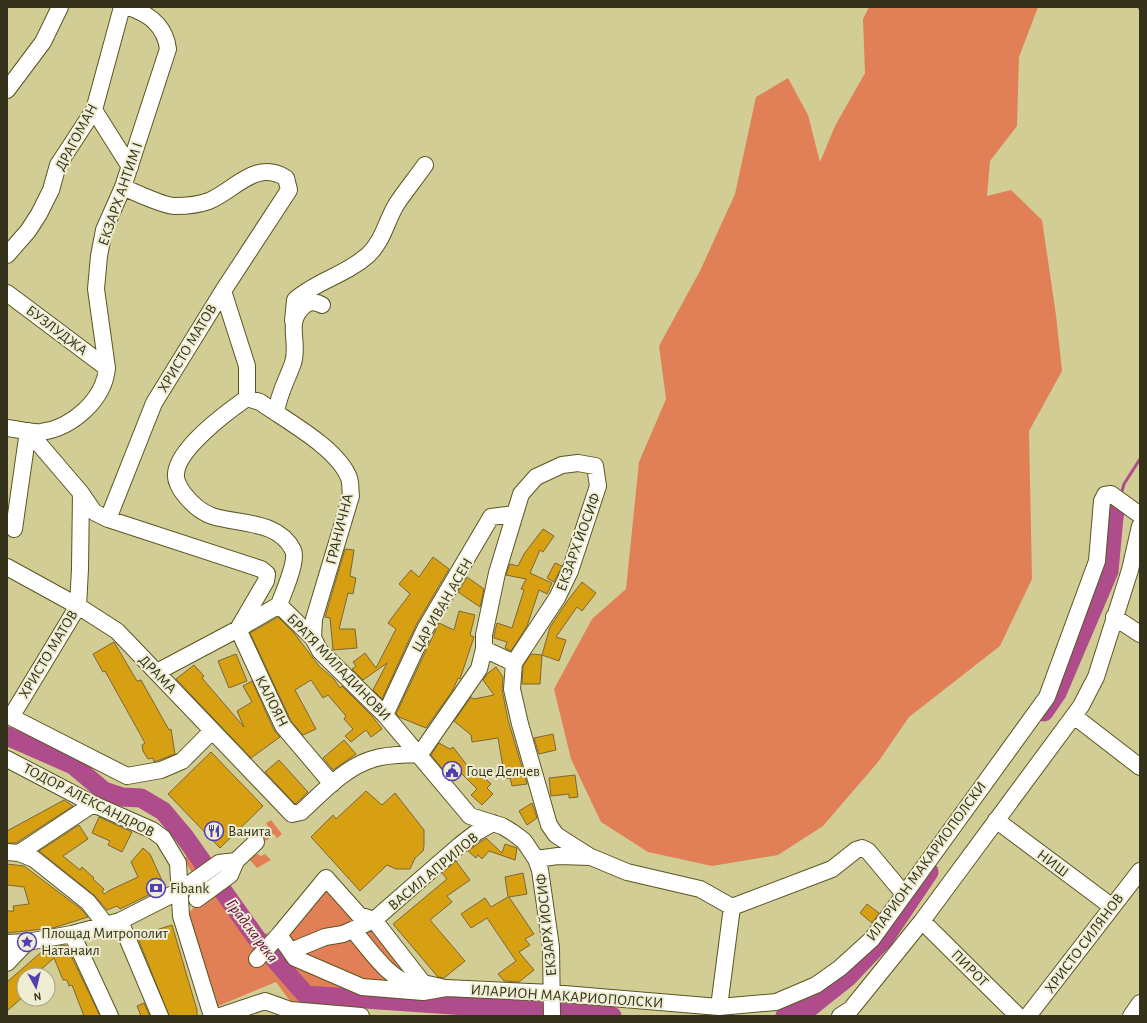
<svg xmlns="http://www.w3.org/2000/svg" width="1147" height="1023" font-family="'Alegreya Sans',sans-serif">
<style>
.green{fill:#e18056}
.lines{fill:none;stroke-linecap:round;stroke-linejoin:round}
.stream{stroke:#af4c8b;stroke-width:3}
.river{stroke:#af4c8b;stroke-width:19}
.building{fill:#d6a012;stroke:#7d6635}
.minor-casing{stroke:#5b5521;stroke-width:18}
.minor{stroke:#fff;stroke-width:16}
.labels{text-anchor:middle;stroke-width:4;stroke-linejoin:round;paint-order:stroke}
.street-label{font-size:15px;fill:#34321b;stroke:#eeecd1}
.poi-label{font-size:15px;fill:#34321b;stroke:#eeecd1;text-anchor:start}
.water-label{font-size:16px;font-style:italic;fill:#610047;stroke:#eeecd1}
</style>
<rect width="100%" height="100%" fill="#d2cd95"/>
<!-- green -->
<path class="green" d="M 869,7 L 1038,7 L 1019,57 L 1017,126 L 990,161 L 987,196 L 1011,190 L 1042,220 L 1056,315 L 1062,371 L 1029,431 L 1032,579 L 1000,646 L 909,717 L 878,762 L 823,826 L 778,855 L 712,866 L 648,852 L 601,822 L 571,759 L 554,689 L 592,619 L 626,589 L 639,462 L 666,399 L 659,346 L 700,271 L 735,194 L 756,97 L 788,78 L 808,115 L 820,162 L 835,126 L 865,73 L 863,19 Z
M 271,820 L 282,834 L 277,838 L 274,834 L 266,841 L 261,834 L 269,828 L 266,823 Z
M 198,844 L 227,888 L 263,933 L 279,935 L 326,878 L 423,983 L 423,1009 L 336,1005 L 335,1016 L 293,1005 L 276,982 L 218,1006 L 188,913 L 201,901 L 204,894 L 184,859 Z
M 256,853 L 261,856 L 265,854 L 271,860 L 257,868 L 249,859 Z"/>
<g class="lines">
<!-- stream -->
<path class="stream" d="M 1139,7 L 1140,9
M 1122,491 L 1124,484 L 1140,459"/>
<!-- river -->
<path class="river" d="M 1044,712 L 1057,693 L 1109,571 L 1114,517 L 1116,508
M 7,736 L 73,765 L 104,791 L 122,797 L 141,798 L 163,811 L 184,836 L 257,939 L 312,1002 L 320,1016
M 306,995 L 612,1016
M 785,1016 L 809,1008 L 848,977 L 884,939 L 929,872"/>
</g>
<!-- building -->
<path class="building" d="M 543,529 L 554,536 L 543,552 L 540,550 L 530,573 L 552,583 L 547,594 L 539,590 L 527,626 L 511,651 L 505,648 L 507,642 L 494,638 L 494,635 L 497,623 L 512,628 L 524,590 L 521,589 L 526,579 L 506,575 L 510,564 L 518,566 L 524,554 Z
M 345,549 L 354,550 L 350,576 L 356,578 L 353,594 L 348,593 L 339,629 L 355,629 L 357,648 L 333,650 L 330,618 L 325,617 Z
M 433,557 L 449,569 L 416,625 L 382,699 L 373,690 L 387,663 L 363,680 L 352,669 L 356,666 L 353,662 L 365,653 L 376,668 L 396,629 L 388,623 L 410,594 L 399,584 L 411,570 L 419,577 Z
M 555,563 L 562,566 L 554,582 L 547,578 Z
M 467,577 L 484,589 L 480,607 L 458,592 Z
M 582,582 L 596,593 L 582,611 L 577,607 L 556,637 L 566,640 L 559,661 L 542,655 L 550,627 L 568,600 Z
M 459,611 L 475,615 L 470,635 L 474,637 L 460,679 L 458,678 L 453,690 L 426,728 L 399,717 L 396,714 L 439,623 L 454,630 Z
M 278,617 L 294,633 L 319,666 L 334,679 L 340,688 L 342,686 L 372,716 L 382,729 L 371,737 L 366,730 L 351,742 L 345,736 L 353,729 L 344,719 L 346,716 L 328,695 L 323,698 L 311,680 L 295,690 L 316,729 L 303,735 L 291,721 L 250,633 Z
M 114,642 L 137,681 L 141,680 L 169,730 L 171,729 L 175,754 L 154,762 L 153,758 L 148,759 L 143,751 L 142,745 L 145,743 L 105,671 L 103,672 L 93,654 Z
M 236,654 L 247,681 L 229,688 L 218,661 Z
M 531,654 L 542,655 L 540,684 L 522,684 L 523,666 Z
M 194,665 L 204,676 L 202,678 L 244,727 L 237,711 L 252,702 L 243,686 L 252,681 L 274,730 L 280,737 L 251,758 L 176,679 Z
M 496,667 L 503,677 L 502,689 L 508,720 L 527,784 L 512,786 L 510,778 L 505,779 L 498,738 L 472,742 L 471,735 L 454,721 L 471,697 L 474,699 L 494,695 L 483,680 L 488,673 Z
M 553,734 L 556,750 L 539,754 L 534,738 Z
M 344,740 L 356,754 L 333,770 L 323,758 Z
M 439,743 L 450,749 L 453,747 L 473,773 L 476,769 L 491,784 L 487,788 L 493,794 L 482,805 L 471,795 L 477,789 L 460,772 L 451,779 L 431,755 Z
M 211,752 L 263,806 L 220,848 L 168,794 Z
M 279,760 L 308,792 L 295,804 L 265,772 Z
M 575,775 L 578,797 L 569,798 L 569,794 L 551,796 L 549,778 Z
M 366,791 L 382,805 L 395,793 L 424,830 L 424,846 L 423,851 L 415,858 L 410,869 L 396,869 L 387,865 L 360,891 L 311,837 L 333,815 L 336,819 Z
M 64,800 L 73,806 L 16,843 L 7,843 L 7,831 Z
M 532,803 L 537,818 L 527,825 L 519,811 Z
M 99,817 L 132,832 L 122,852 L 108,845 L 110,841 L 92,833 Z
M 79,825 L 88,839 L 63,856 L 80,870 L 82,867 L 94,878 L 93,879 L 104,889 L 102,892 L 105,894 L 108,891 L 138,877 L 131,862 L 143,848 L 150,854 L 165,887 L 120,909 L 117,906 L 107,910 L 94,895 L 39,851 Z
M 486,838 L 502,853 L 505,844 L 517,848 L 515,860 L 489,851 L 482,859 L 478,855 L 476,858 L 468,851 Z
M 456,861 L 470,880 L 447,896 L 452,902 L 430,920 L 465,961 L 444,978 L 438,977 L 393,924 L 447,879 L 442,873 Z
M 7,864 L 24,866 L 81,909 L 88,917 L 53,928 L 7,933 L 7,911 L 14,911 L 13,906 L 29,904 L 24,887 L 7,885 Z
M 523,873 L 527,894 L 509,897 L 534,934 L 525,939 L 530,945 L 519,952 L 534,970 L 519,982 L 504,981 L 498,974 L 516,961 L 487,918 L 471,928 L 461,914 L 485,898 L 491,907 L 508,897 L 505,877 Z
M 867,904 L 879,913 L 872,923 L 860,913 Z
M 172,925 L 197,1010 L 197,1016 L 169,1016 L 137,936 Z
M 66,945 L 100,1016 L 84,1016 L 72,985 L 69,986 L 67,980 L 63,980 L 54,958 L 35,975 L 24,975 L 24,996 L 7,1011 L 7,982 L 46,948 Z
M 144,1003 L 150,1016 L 141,1016 L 137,1006 Z"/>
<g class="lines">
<!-- minor casing -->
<g class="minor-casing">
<path id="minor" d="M 7,90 L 43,42 L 60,7
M 94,110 L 130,167
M 7,255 L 28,231 L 39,214 L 51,190 L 58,165 L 94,110 L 122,7
M 223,291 L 247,366 L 247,398 C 227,412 177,449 176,474 C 175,480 180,489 184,494 C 191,503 201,512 212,516 C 240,525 278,520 293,550 C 298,561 283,593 279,605
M 7,293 L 107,368
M 293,321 L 295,300 C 316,281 346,275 368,255 C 383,241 386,222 396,205 C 405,191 416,178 425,165
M 247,398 L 260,402 C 285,420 338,448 349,478 C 351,483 350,491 351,496 L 314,619 L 313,638
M 276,413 C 278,395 287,380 293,363 C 300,341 284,322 305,305 C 310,301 317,302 322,305
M 7,428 C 18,429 30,433 41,432 C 72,428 104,400 107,368 L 96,289 L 99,256 L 104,230 L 123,187 L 168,49 C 165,26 150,14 128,7
M 28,431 L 81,493 L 94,512 L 108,519 L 261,569 L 267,574 L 266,581 L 238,629 L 279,605 L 313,638 L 320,651 L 385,715 L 470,816 L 502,826 L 512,832 L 524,841 L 536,859 L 558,856 L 591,857 L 627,872 L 700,889 L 732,907
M 108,519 L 154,403 L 223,291 L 289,190 L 286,178 C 256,159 235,190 209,201 C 198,205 186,206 175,206 C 164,206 134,192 123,187
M 14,529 L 28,431
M 7,567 L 78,606 L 117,631 L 292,814 L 301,812 C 322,793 345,767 373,759 C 388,754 404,755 420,754
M 1114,617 L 1140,634
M 484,649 L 514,663 L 512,689 L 520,724 L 549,825 L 556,835 L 589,856
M 157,672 L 238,629 L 283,726 L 332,784
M 7,715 L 127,776 L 161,770 L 182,761 L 212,731
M 385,715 L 425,629 L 491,517 L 514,514
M 1074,716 L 1140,767
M 11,717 L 78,606 L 80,569 L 81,493
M 420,754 L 479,669 L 484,649 L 484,635 L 497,573 L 521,494 L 536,477 L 562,465 L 578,463 L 595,466 L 598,486 L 570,571 L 557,598 L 514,663
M 7,759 L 93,804 L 152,830 L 163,838 L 178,863 L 181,916 L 212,1016
M 996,820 L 1111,906
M 7,852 L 19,853 L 34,859 L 88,902 L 106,925
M 19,853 L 93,804
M 536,859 L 540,870 L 551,947 L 552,1016
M 197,899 L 230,875 L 236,861 L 256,842
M 732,907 L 832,869 L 856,850 L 862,848 L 868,851 L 904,894
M 120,921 L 160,1016
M 922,921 L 1018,1016
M 353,930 C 372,952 388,979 417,987
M 72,934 L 110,1016
M 279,935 L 295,958 L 362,987 L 423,992 L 446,988 L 552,993 L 719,1007 L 776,1002 L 816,985 L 840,968 L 872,939 L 1047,697 L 1097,561 L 1102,501 L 1105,495 L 1111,494 L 1140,515
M 7,943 L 27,942 L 72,934 L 120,921 L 181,890 L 219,863 L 236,861
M 291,951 L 325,937 L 343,934 L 374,920 L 460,845 L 477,832 L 493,823
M 257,959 L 279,935 L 326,878 L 359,915 L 374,920 L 423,983 L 441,987
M 7,963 L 27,942
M 719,1007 L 732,907
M 220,1016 L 265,1001 L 290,1010 L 361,1016
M 840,1016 L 851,1009 L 922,921 L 1081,706 L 1096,677 L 1130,570 L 1140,526
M 1028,1016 L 1140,871
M 1131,1016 L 1140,1003"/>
</g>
<!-- minor -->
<use href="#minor" class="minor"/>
</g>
<!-- icons -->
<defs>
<g id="civic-ring" transform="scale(1)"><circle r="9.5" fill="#eeecd1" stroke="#503eb5" stroke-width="1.5"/><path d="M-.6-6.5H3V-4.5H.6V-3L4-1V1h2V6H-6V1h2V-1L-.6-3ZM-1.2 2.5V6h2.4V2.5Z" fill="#503eb5"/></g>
<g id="restaurant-ring" transform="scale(1)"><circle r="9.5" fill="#eeecd1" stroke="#503eb5" stroke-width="1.5"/><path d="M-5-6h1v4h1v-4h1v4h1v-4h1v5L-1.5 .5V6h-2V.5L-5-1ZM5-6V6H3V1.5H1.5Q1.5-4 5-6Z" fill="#503eb5"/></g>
<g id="bank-ring" transform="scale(1)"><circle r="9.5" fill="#eeecd1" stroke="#503eb5" stroke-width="1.5"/><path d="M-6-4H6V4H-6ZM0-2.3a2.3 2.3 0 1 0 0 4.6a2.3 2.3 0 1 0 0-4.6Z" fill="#503eb5"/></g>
<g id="sight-ring" transform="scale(1)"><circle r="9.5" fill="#eeecd1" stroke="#503eb5" stroke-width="1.5"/><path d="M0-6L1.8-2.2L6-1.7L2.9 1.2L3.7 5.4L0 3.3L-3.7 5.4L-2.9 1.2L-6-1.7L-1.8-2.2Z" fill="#503eb5"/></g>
</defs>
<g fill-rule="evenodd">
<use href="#civic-ring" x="452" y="771"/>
<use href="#restaurant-ring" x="214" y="831"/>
<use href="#bank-ring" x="156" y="888"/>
<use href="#sight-ring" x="27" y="942"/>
</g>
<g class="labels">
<!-- street labels -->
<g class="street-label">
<text transform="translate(76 137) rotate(-62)" y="5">ДРАГОМАН</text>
<text transform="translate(120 194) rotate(-71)" y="5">ЕКЗАРХ АНТИМ I</text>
<text transform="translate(57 330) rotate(37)" y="5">БУЗЛУДЖА</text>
<text transform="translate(187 348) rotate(-59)" y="5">ХРИСТО МАТОВ</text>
<text transform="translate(339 529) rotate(-76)" y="5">ГРАНИЧНА</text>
<text transform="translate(578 542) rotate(-70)" y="5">ЕКЗАРХ ЙОСИФ</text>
<text transform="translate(442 605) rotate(-60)" y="5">ЦАР ИВАН АСЕН</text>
<text transform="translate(48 654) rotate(-59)" y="5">ХРИСТО МАТОВ</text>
<text transform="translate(339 667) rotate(46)" y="5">БРАТЯ МИЛАДИНОВИ</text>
<text transform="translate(158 674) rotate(46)" y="5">ДРАМА</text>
<text transform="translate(272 701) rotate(63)" y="5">КАЛОЯН</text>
<text transform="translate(89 800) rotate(27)" y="5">ТОДОР АЛЕКСАНДРОВ</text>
<text transform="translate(926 861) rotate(-54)" y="5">ИЛАРИОН МАКАРИОПОЛСКИ</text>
<text transform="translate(1053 863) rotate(37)" y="5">НИШ</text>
<text transform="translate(433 871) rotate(-40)" y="5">ВАСИЛ АПРИЛОВ</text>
<text transform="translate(546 925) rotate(-96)" y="5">ЕКЗАРХ ЙОСИФ</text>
<text transform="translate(1084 943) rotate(-53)" y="5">ХРИСТО СИЛЯНОВ</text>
<text transform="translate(970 968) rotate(45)" y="5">ПИРОТ</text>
<text transform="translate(567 996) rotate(4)" y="5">ИЛАРИОН МАКАРИОПОЛСКИ</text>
</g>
<!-- poi labels -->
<g class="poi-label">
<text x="466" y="776">Гоце Делчев</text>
<text x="228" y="836">Ванита</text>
<text x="170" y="893">Fibank</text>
<text x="41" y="938">Площад Митрополит<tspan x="41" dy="17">Натанаил</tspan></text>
</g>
<!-- water labels -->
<g class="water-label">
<text transform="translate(253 930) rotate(53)" y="6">Градска река</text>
</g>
</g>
<!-- border -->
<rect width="1147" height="1023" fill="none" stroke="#34321b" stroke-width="16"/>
<!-- north arrow -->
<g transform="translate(36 987) rotate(172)"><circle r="19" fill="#eeecd1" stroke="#a4a288"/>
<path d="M0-3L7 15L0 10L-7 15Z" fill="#503eb5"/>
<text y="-6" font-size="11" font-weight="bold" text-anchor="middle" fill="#34321b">N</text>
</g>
</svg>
